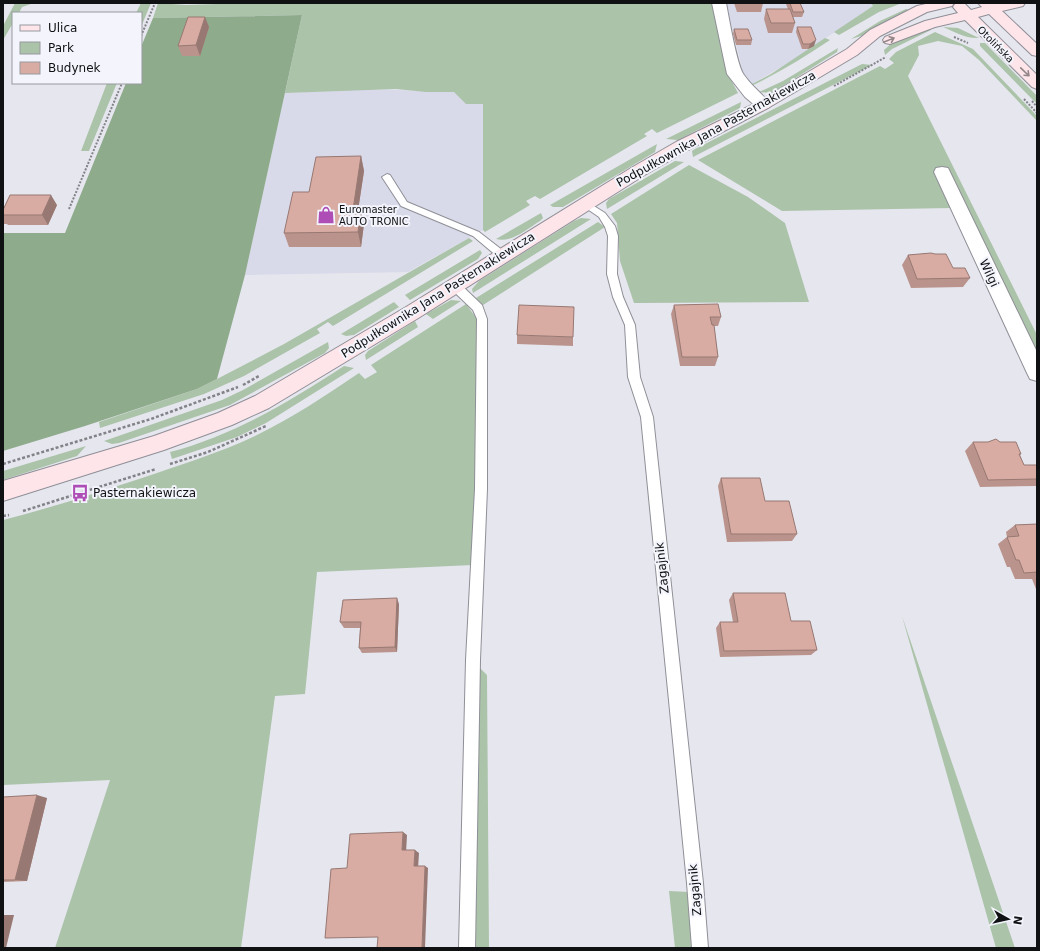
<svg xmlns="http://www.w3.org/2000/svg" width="1040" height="951" font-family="'DejaVu Sans',sans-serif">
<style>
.built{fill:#d8d9e9}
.green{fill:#abc3a9}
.forest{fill:#8eab8c}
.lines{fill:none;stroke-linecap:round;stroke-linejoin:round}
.lane-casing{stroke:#8f8f97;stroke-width:2}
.street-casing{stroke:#8f8f97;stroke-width:2}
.secondary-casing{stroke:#8f8f97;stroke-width:2}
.path-far1{stroke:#828288;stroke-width:2;stroke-dasharray:2 1.5;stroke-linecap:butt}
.path{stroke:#828288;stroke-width:2.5;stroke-dasharray:3 2;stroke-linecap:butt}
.lane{fill:#fff;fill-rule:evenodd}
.street{fill:#fff;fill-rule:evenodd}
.secondary{fill:#fee5ea;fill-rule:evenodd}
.wall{fill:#ba948c}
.shaded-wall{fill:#977872}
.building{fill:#d8aca3;stroke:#977872}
.oneway{stroke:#938689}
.labels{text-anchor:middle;stroke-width:4;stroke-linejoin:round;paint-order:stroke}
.far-street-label{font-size:10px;fill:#101113;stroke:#f3f4fc}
.far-poi-label{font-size:10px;fill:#101113;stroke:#f3f4fc;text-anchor:start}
.street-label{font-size:12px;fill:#101113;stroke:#f3f4fc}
.poi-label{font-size:12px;fill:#101113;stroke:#f3f4fc;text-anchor:start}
</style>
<rect width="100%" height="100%" fill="#e6e6ef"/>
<!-- built -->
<path class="built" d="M 726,3 L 871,3 L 873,6 L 795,59 L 750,85 L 743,72 Z
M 367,89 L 455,92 L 466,104 L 483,104 L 483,230 L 408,272 L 245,275 L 285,93 Z"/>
<!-- green -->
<path class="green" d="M 15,3 L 34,3 L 22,7 L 19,13 L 13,13 L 13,23 L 3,40 L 3,26 Z
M 141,3 L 151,3 L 141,27 L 141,13 L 136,13 Z
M 158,3 L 186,5 L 247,3 L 713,3 L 730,78 L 738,93 L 657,133 L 652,129 L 644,134 L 647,136 L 540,199 L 535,196 L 526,201 L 530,205 L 485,232 L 483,230 L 483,104 L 466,104 L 454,92 L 426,92 L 396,89 L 285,93 L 302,15 L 153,18 Z
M 871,3 L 902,3 L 879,12 L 839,35 L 834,32 L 873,6 Z
M 906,9 L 910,10 L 861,36 L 851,39 L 880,21 Z
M 927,27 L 931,30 L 892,49 L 885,55 L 884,50 L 892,43 Z
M 943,27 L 958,28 L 979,38 C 966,39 955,32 943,27 Z
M 935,32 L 973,49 L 1037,116 L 1037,121 L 979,60 L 962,46 L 938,41 L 918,46 L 919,55 L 908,76 L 1037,335 L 1037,358 L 940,169 L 934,174 L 951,208 L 782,211 L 698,160 L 880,66 L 885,69 L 894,63 L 889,59 L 896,52 Z
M 825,38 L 830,40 C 804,57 779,73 751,86 L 750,85 L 771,74 Z
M 980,43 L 985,43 L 1037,96 L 1037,104 L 980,46 Z
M 838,48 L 837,52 L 772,93 L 759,92 L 783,81 Z
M 862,64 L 872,65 L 693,157 L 692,151 L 695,149 Z
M 107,83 L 117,83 L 89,151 L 81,151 Z
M 741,102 L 740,108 L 678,140 L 666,139 Z
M 657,144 L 655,152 L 563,207 L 553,207 L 550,205 Z
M 675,161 L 684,162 L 607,209 L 606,203 L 609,199 Z
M 689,165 L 748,197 L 785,223 L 809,302 L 634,303 L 620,261 L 617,223 L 611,214 Z
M 541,213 L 543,218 L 540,221 C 527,229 512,243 496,239 Z
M 581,218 L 591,219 L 473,293 L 472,289 L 479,281 L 574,221 Z
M 598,222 L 605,227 L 483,305 L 476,298 Z
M 469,238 L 473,241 L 333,326 L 328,322 L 317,329 L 320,333 L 244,376 L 204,394 L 100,428 L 99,422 L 197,389 L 217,379 L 284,344 Z
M 480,250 L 482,253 L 478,259 L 410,300 L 405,295 Z
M 451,300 L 461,301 L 433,319 L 426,314 Z
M 394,302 L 399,307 L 354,335 L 346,336 L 341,334 Z
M 466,304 L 477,319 L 479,355 L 473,565 L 317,572 L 305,694 L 275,696 L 241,948 L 55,948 L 110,780 L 3,785 L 3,520 C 50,508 96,493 142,478 C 180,465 219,453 255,436 C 292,418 325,396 359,373 L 365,379 L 377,372 L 371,365 Z
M 415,321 L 418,327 L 366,360 L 365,355 L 368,351 Z
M 328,342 L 329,348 L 325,353 L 230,405 L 119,443 L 112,444 L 104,441 L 222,400 L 243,390 Z
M 344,366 L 354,368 L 266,423 L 237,437 L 172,459 L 170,452 C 234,435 289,402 344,366 Z
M 86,446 L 77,456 L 3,480 L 3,471 Z
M 902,616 L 1015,948 L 996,948 Z
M 480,668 L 487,675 L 489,948 L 475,948 Z
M 669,891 L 689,892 L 691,948 L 675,948 Z"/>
<!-- forest -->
<path class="forest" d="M 302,15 L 245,275 L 217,379 L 197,389 L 85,426 L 3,451 L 3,233 L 65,233 L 126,83 L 141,83 L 141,47 L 153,18 Z"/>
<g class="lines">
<!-- lane casing -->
<g class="lane-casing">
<path id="lane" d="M 387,174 L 390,175 L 407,202 L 479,232 L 506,253 L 507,255 L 506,257 L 498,257 L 473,236 L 401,206 L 382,177 Z
M 586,201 L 605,213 L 615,226 L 618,236 L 617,274 L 623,297 L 635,325 L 640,377 L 653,417 L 703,883 L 708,948 L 692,948 L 687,883 L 641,417 L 628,377 L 625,325 L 613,297 L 607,274 L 608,236 L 605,227 L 599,217 L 583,206 L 583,202 Z
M 454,281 L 458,282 L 482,305 L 487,319 L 487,489 L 480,660 L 475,948 L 459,948 L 466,660 L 475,489 L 477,319 L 473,310 L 450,288 L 449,285 Z"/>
</g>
<!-- street casing -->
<g class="street-casing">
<path id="street" d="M 712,3 L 726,3 C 729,18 737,66 744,75 C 752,87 764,95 771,105 L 768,108 L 758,108 L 745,97 L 727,74 Z
M 942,167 L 948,168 L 950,172 L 1037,352 L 1037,381 L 1030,379 L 1027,373 L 934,172 L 936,168 Z"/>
</g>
<!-- secondary casing -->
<g class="secondary-casing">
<path id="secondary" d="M 930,3 L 954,3 L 952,6 L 927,12 L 880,36 L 857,55 L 768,108 L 688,150 L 643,176 L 420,317 L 269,408 L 232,425 L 164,450 L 3,501 L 3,481 L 154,436 L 218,413 L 255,396 L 406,307 L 631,168 L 676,142 L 758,102 L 847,49 L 870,30 L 917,6 Z
M 961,3 L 965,4 L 971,10 L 982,7 L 978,3 L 995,4 L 1025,3 L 1023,6 L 1002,11 L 1037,44 L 1037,56 L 1032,55 L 989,14 L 978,17 L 1037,75 L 1037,89 L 1032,87 L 965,20 L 935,27 L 890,44 L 885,43 L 883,40 L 885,37 L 925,21 L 958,13 L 953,7 L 955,4 Z"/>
</g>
<!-- path-far1 -->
<path class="path-far1" d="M 141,36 L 155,3
M 954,37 L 968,43
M 834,86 L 886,57
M 1024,99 L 1037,113
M 1032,101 L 1037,107
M 69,209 L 122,83"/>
<!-- path -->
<path class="path" d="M 243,385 L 259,376
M 3,464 L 151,419 L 238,387
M 170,464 L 208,452 L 266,426
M 23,511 L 156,469
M 3,516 L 9,515"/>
<!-- lane -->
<use href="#lane" class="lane"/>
<!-- street -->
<use href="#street" class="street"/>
<!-- secondary -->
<use href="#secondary" class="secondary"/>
</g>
<!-- wall -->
<path class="wall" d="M 734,3 L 763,3 L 761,12 L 737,12 Z
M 779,3 L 800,3 L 804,12 L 802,17 L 793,17 L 795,23 L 792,33 L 768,33 L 764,19 L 766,9 L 788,9 L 786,4 L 779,4 Z
M 205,17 L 209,27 L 200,56 L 182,56 L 178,46 Z
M 797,27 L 814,46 L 808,49 L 802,49 L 796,32 Z
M 734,29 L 752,40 L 751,45 L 736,45 L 733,34 Z
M 361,156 L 364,171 L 358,210 L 364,224 L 361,247 L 289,247 L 284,233 L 309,192 Z
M 3,205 L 5,207 L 57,205 L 48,225 L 8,225 L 7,224 L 3,224 Z
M 908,255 L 953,268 L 970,278 L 963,287 L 911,288 L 902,265 Z
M 674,305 L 721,317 L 718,326 L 714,326 L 718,357 L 715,366 L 680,366 L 671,314 Z
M 517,335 L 573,337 L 573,346 L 517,344 Z
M 973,442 L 1021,454 L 1020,455 L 1024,465 L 1037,465 L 1037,486 L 980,487 L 965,451 Z
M 721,478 L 765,501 L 797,534 L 792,541 L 727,542 L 718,486 Z
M 1037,524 L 1037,589 L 1036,589 L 1032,579 L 1015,579 L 1010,567 L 1007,567 L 998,544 L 1007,537 L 1006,532 L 1015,525 Z
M 733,593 L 791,621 L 817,650 L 811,655 L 720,657 L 716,628 L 720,622 L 733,622 L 729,600 Z
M 399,604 L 397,652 L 362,653 L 359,648 L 360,628 L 344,628 L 340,622 Z
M 3,797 L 47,798 L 27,881 L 3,882 Z"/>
<!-- shaded-wall -->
<path class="shaded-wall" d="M 205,17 L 209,27 L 200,56 L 196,45 Z
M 816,40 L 814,46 L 808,49 L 810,44 Z
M 361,156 L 364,171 L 356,224 L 353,210 Z
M 51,195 L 57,205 L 48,225 L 42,215 Z
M 361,210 L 364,224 L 361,247 L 358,232 Z
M 397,598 L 399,604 L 397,652 L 395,647 Z
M 37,795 L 47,798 L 27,881 L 15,880 Z
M 403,832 L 407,835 L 406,853 L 402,850 Z
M 415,850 L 419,853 L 418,869 L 414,866 Z
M 425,866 L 428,868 L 425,948 L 422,948 Z
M 3,915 L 14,915 L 6,948 L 3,948 Z"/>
<!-- building -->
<path class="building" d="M 790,3 L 800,3 L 804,12 L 793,12 Z
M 766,9 L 790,9 L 795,23 L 771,23 Z
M 188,17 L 205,17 L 196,45 L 178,46 Z
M 797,27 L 811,27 L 816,40 L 810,44 L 803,44 Z
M 734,29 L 748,29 L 752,40 L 737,40 Z
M 361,156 L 353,210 L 361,210 L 358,232 L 284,233 L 293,192 L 309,192 L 316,157 Z
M 10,195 L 51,195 L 42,215 L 3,215 L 3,210 Z
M 931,253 L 935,254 L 946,254 L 953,268 L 965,268 L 970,278 L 917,279 L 908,255 Z
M 718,304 L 721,317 L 710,317 L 712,325 L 714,325 L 718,357 L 682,357 L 674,305 Z
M 519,305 L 574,307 L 573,337 L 517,335 Z
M 996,439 L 1000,442 L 1016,442 L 1021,454 L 1019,454 L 1024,465 L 1037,465 L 1037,479 L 988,480 L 973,442 L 988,442 Z
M 721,478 L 760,478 L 765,501 L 789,501 L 797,534 L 731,534 Z
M 1037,524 L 1037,572 L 1024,573 L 1019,560 L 1016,560 L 1007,537 L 1019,536 L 1015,525 Z
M 733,593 L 785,593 L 791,621 L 810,621 L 817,650 L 724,651 L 720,622 L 738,622 Z
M 397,598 L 395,647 L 359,648 L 361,622 L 340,622 L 343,600 Z
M 37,795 L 15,880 L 3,880 L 3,797 Z
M 403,832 L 402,850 L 415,850 L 414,866 L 425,866 L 422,948 L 377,948 L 378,937 L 325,938 L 331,869 L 347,868 L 350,834 Z"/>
<!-- one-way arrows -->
<defs><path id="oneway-shaft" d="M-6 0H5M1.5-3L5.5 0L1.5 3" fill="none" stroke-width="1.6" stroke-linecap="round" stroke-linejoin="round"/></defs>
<g class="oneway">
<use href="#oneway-shaft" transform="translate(889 40) rotate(-22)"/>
<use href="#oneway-shaft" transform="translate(1025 72) rotate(44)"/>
</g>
<!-- icons -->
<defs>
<g id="shop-bare" transform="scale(1.38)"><path d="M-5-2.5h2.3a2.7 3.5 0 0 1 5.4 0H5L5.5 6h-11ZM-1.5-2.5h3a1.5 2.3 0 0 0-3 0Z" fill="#ae4db5" stroke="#f3f4fc" stroke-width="2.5" paint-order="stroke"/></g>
<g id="bus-bare" transform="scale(1.38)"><path d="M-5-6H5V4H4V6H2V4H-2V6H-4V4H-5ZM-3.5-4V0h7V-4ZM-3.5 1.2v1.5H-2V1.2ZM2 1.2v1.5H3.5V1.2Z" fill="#ae4db5" stroke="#f3f4fc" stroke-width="2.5" paint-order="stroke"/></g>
</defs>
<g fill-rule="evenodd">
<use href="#shop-bare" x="326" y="215"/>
<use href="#bus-bare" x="80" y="493"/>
</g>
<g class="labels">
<!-- far-street labels -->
<g class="far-street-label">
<text transform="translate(996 44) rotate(45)" y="4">Otolińska</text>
</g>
<!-- far-poi labels -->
<g class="far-poi-label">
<text x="339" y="213">Euromaster<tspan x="339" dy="12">AUTO TRONIC</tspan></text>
</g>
<!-- street labels -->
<g class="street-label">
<text transform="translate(716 129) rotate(-29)" y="4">Podpułkownika Jana Pasternakiewicza</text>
<text transform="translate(989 273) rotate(65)" y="4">Wilgi</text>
<text transform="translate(438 295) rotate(-32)" y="4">Podpułkownika Jana Pasternakiewicza</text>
<text transform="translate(662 568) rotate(-96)" y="4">Zagajnik</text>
<text transform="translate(695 890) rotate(-95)" y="4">Zagajnik</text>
</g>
<!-- poi labels -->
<g class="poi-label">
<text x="93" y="497">Pasternakiewicza</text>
</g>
</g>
<!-- border -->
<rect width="1040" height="951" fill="none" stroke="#101113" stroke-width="8"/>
<!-- legend -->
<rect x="12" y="12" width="130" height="72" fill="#f3f4fc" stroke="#98999f"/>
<rect x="20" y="25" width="20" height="6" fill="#fee5ea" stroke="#98999f"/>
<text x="48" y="32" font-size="12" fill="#101113">Ulica</text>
<rect x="20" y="42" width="20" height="12" fill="#abc3a9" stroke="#98999f"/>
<text x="48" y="52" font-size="12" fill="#101113">Park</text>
<rect x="20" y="62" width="20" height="12" fill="#d8aca3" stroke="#98999f"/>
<text x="48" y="72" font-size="12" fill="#101113">Budynek</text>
<!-- north arrow -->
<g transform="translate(1008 919) rotate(98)" stroke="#f3f4fc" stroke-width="3" paint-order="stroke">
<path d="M0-3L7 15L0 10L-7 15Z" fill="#101113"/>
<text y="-6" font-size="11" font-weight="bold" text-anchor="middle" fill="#101113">N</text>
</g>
</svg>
